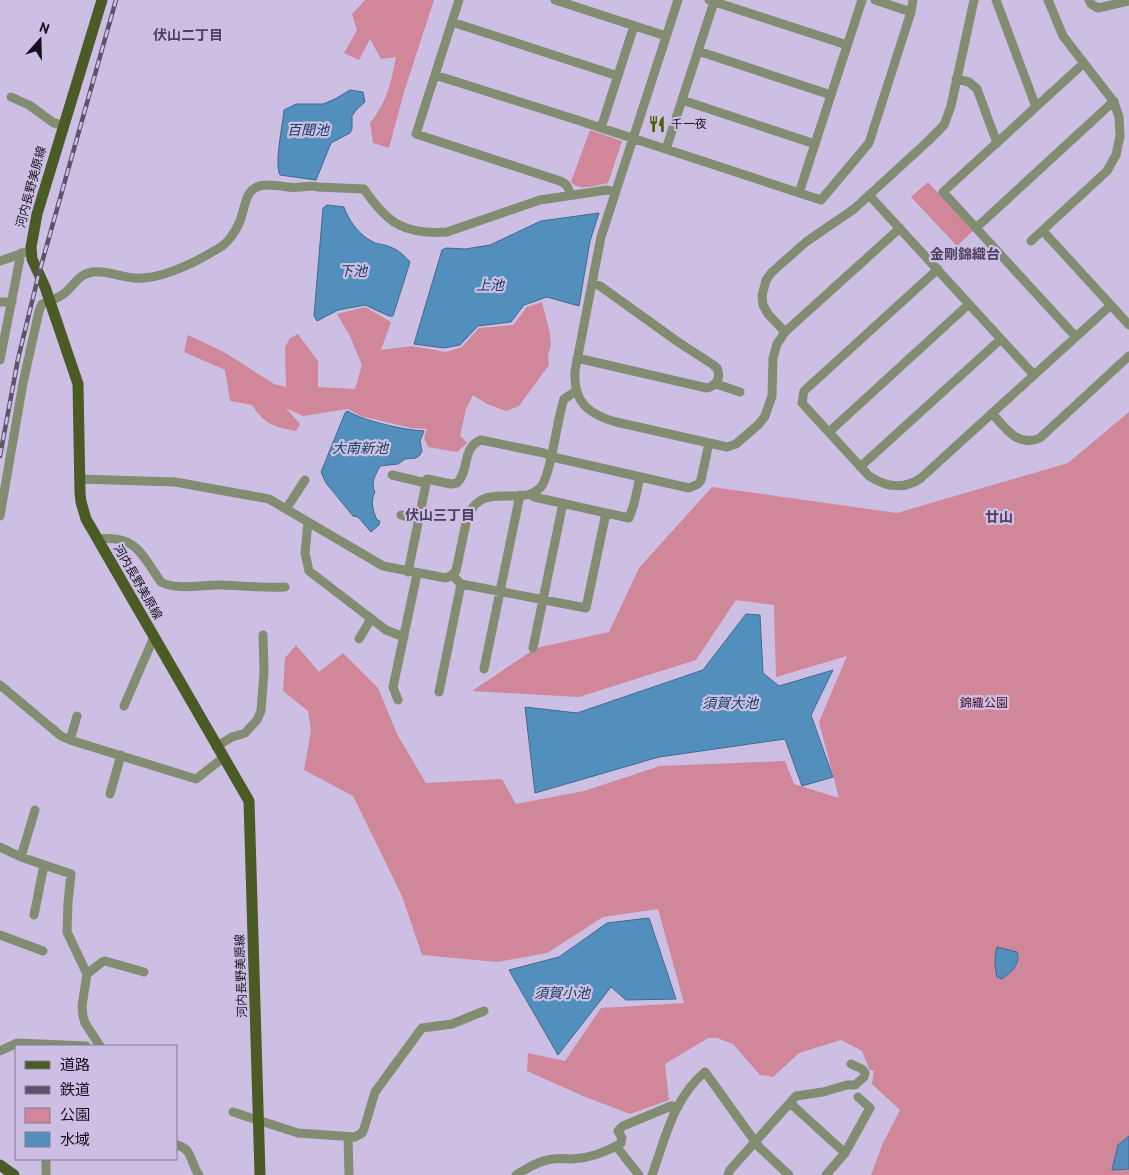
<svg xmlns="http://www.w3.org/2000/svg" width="1129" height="1175" font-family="'PT Sans','Noto Sans JP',sans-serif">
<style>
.green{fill:#d08799}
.water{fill:#538fbd;stroke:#40698d}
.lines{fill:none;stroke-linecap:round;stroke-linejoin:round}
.minor{stroke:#828c70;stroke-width:9}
.major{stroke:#4a5b25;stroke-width:11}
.rail-casing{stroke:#5c536a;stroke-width:4.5}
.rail{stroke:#cdbee3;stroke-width:2.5;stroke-dasharray:8;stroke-linecap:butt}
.labels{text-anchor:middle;stroke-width:4.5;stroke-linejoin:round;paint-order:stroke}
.poi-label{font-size:12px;fill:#15101d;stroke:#cdbee3;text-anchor:start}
.street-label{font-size:12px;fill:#15101d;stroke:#cdbee3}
.park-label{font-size:12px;fill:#500d26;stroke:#cdbee3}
.neighbourhood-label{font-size:14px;font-weight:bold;fill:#4d405f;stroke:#cdbee3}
.water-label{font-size:14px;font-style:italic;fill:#134162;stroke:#cdbee3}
</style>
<rect width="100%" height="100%" fill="#cdbee3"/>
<!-- green -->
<path class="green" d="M 365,0 L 434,0 L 404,92 L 389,148 L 373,143 L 370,123 C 387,102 391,83 396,57 L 381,59 L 370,39 L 359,60 L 344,53 L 357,30 L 352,14 Z
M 590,130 L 622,141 L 608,183 C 597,185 580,192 571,182 Z
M 928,182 L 973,231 L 957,246 L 911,197 Z
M 542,302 L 550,334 L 551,344 L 548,356 L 549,365 L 519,406 L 506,411 L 487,404 L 473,395 L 466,409 L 460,436 L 467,443 L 457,452 L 428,447 L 424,438 L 427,429 L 411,428 L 361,416 L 348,409 L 303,416 L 286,408 L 300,424 L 296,431 C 274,427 264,424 252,405 L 230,401 L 225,370 L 184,352 L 188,335 L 224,352 L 274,384 L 286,387 L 285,347 L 290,338 L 298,334 L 318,361 L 318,387 L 355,389 L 362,365 L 350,336 L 337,314 L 365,307 L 391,322 L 381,350 L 412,346 L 446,352 L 462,347 L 479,328 L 513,325 L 527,307 Z
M 1129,412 L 1129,1175 L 871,1175 L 883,1143 L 900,1110 L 872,1084 L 874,1071 L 869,1069 L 862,1051 L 841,1040 L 799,1053 L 773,1077 L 760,1075 L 733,1044 L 717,1038 L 708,1038 L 665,1064 L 669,1100 L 630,1114 L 583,1096 L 527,1071 L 528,1053 L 565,1061 L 601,1008 L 684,1003 L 658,909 L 603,917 L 547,953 L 497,962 L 422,955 L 402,896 L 353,796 L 304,770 L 311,731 L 308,711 L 283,691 L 285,658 L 296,645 L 319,672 L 343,653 L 378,688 L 398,736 L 426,783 L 502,779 L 516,804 L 584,791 L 660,766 L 785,761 L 794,784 L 839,798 L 819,722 L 847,656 L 776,677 L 774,605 L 736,600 L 696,660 L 579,697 L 472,691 L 536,648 L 609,632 L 639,568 L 712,487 L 897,513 L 1068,463 Z"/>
<!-- water -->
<path class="water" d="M 350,90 L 363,92 L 365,102 L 357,109 L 352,116 L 352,129 L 350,133 L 331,143 L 316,180 L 280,175 C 274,163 283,124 284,110 L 296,104 L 323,104 L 335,99 Z
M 327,205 L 344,207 C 349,221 359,235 373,242 C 376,244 381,244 384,245 C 396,248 402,253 410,262 L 393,316 L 389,316 L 365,305 L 338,310 L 317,321 L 314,316 L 323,208 Z
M 599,213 L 590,241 L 579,306 L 547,297 L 524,305 L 511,322 L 478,326 L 460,345 L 444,348 L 414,344 L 442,250 L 446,248 L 465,249 L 490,245 L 541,221 Z
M 347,411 C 365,421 403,430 424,431 L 420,441 L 422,451 L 420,455 L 416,458 L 405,459 L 398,464 L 380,466 C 376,474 370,483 375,492 C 370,501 373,511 377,520 L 380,521 L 379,525 L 371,532 L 358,517 L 353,516 L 326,483 L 321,472 L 345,413 Z
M 746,614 L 760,615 L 763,673 L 779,686 L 833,670 L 811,715 L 833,777 L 802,786 L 785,739 L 659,757 L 535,793 L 525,707 L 577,713 L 703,670 Z
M 649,918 L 676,999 L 626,1000 L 611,987 L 558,1055 L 509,970 L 559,957 L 607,923 Z
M 997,947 L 1017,952 C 1021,965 1011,972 1002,979 L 997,977 C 995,969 994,956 997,947 Z
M 1129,1136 L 1129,1169 L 1112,1170 L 1118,1145 Z"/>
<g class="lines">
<!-- minor -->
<path class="minor" d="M 459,0 L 416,134 L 560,181 C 567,184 569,188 570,195
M 555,0 L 666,36
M 678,0 L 601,237 L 575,371 C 573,402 588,414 616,422 L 727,447 L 736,444 L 759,424 L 765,416 L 772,396 L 773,358 L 777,344 L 785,332 L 900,228
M 709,0 L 847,45
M 875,0 L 911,12
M 996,0 L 1036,107
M 1089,0 L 1091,4 L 1098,8 L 1129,1
M 452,22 L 618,76
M 698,51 L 831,95
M 435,75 L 574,119 L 821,200 L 869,143 L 911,12 L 913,0
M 956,79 L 969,82 L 977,89 L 997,143
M 11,97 L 29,105 L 54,123 L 63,125
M 682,100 L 815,144
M 601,128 L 634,26
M 666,149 L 714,2
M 799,193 L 862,0
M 869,195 L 1034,375
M 976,228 L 1114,101
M 1043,231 L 1129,325
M 1031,241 L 1107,171 L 1116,155 L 1120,136 L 1119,117 L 1114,102 L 1063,36 L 1048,0
M 0,261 L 26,252
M 938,269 L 804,391 L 802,403 L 869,476 C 886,487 904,490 921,478 L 1111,305
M 0,302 L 12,302
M 785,332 L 768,314 L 763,305 L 762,296 L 766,280 L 772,272 L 806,242 L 854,209 L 927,142 L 944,125 L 951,106 L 974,0
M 1076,337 L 943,192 L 1084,63
M 577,358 L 707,388 C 717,385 721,378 717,368 L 712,364 L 678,342 L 600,286 L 592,283
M 0,360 L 21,253
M 716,384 L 740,392
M 992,413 C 1005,428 1018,448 1040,438 L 1129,356
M 829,432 L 969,304
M 860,467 L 1001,339
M 392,475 L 426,483
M 79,479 L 175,482 L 269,499 L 383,566 L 446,578 L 452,575 L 456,571 L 467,518 C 482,479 519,508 540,488 C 551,477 557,418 564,399 L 576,391
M 530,494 L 534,497 L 629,518 L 634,504 L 640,477
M 286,509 L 305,480
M 401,515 L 419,519
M 0,516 L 23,383 L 39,311 L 42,304 C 49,301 60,298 66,292 C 75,284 78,275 92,272 C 106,270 120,277 134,278 C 161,280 196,262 219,248 C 228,243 236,231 240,221 C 246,206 244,186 266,185 C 273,185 281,186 288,187 C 298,189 311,184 318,187 L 364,189 C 387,223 404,235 447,232 L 540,200 L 607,190 L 615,192
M 308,522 L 305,553 L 309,571 L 386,630 L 404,637
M 98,539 C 137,535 141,554 161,582 C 176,591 205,584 222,585 C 243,586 264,588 285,587
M 408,572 L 427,479 L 451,484 L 457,483 C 470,471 461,448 481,440 L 544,453 L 557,458 L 689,488 L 698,484 L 701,480 L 709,443
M 452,575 L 461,584 L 586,608 L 606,513
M 359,639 L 371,619
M 533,648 L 563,503
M 484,669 L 520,495
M 0,685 L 61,736 L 70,740 L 196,779 L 223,758
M 439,692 L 461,584
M 398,700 L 393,687 L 417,574
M 124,706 L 154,637
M 70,740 L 77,716
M 216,747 L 232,737 L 245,733 L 257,720 L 261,711 L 264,672 L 263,635
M 110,794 L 121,755
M 0,847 L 21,857 L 71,874 L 68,902 L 67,932 L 87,974 L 82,1006 L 83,1016 L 85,1023 L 100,1046
M 21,857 L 35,810
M 34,915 L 44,865
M 0,935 L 43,951
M 87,974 L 102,962 L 105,961 L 144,972
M 0,1051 L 17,1043 L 86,1046
M 790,1103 L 845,1153
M 233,1112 L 298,1133 L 355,1137 L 362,1133 L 364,1129 L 375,1092 L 422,1028 L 452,1024 L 484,1011
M 348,1137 L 349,1175
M 176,1145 C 193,1148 190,1163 199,1175
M 616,1146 L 639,1175
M 46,1159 L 46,1175
M 516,1175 C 527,1168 540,1160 553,1159 C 559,1158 566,1159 572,1159 C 589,1158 607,1152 621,1143 L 622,1138 L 618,1131 L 623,1126 L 671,1106 L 678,1107
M 652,1175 C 665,1139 674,1097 705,1072 L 759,1147 L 789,1175
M 728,1175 L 730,1170 L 796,1096 L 823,1092 L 847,1085 L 855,1085 L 864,1077 L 865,1073 L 862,1069 L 851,1064
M 826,1175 L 845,1153 L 870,1108 L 858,1097"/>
<!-- major -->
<path class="major" d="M 102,0 L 37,214 L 31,247 L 32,259 L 45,287 L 78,384 L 80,493 L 81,502 L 86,519 L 249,801 L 260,1175
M 0,1165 L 14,1175"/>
<!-- rail casing -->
<g class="rail-casing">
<path id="rail" d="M 0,456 L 18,359 L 39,273 L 116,0"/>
</g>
<!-- rail -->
<use href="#rail" class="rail"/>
</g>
<!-- icons -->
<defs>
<g id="restaurant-bare" transform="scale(1.35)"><path d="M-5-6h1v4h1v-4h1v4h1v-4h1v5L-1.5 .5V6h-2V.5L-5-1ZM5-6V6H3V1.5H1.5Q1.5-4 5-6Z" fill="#4c620c" stroke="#cdbee3" stroke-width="2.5" paint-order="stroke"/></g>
</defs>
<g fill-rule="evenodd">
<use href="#restaurant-bare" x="657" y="124"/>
</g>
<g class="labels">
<!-- poi labels -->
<g class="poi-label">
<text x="671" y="128">千一夜</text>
</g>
<!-- street labels -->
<g class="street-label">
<text transform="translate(31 187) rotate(-75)" y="4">河内長野美原線</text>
<text transform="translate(138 582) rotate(60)" y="4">河内長野美原線</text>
<text transform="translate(241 976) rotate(-92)" y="4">河内長野美原線</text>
</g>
<!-- park labels -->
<g class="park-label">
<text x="984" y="707">錦織公園</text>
</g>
<!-- neighbourhood labels -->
<g class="neighbourhood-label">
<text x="188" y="40">伏山二丁目</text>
<text x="965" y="259">金剛錦織台</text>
<text x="440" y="520">伏山三丁目</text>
<text x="999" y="522">廿山</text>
</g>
<!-- water labels -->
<g class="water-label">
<text x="308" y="135">百聞池</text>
<text x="353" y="276">下池</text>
<text x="490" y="290">上池</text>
<text x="360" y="453">大南新池</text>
<text x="730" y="708">須賀大池</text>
<text x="562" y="998">須賀小池</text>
</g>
</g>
<!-- legend -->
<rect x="15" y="1045" width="162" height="115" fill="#cdbee3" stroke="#837894"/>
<rect x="25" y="1061" width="25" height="8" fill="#4a5b25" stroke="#837894"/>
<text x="60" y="1070" font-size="15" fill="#15101d">道路</text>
<rect x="25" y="1086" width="25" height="8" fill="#5c536a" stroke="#837894"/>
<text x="60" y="1095" font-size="15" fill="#15101d">鉄道</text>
<rect x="25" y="1108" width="25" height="15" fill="#d08799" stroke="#837894"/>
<text x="60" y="1120" font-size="15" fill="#15101d">公園</text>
<rect x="25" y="1132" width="25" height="15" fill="#538fbd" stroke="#837894"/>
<text x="60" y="1145" font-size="15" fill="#15101d">水域</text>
<!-- north arrow -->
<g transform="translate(40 40) rotate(20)" stroke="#cdbee3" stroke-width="4" paint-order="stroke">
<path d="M0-4L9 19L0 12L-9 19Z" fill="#15101d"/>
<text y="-8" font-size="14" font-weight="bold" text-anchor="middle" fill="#15101d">N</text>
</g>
</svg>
